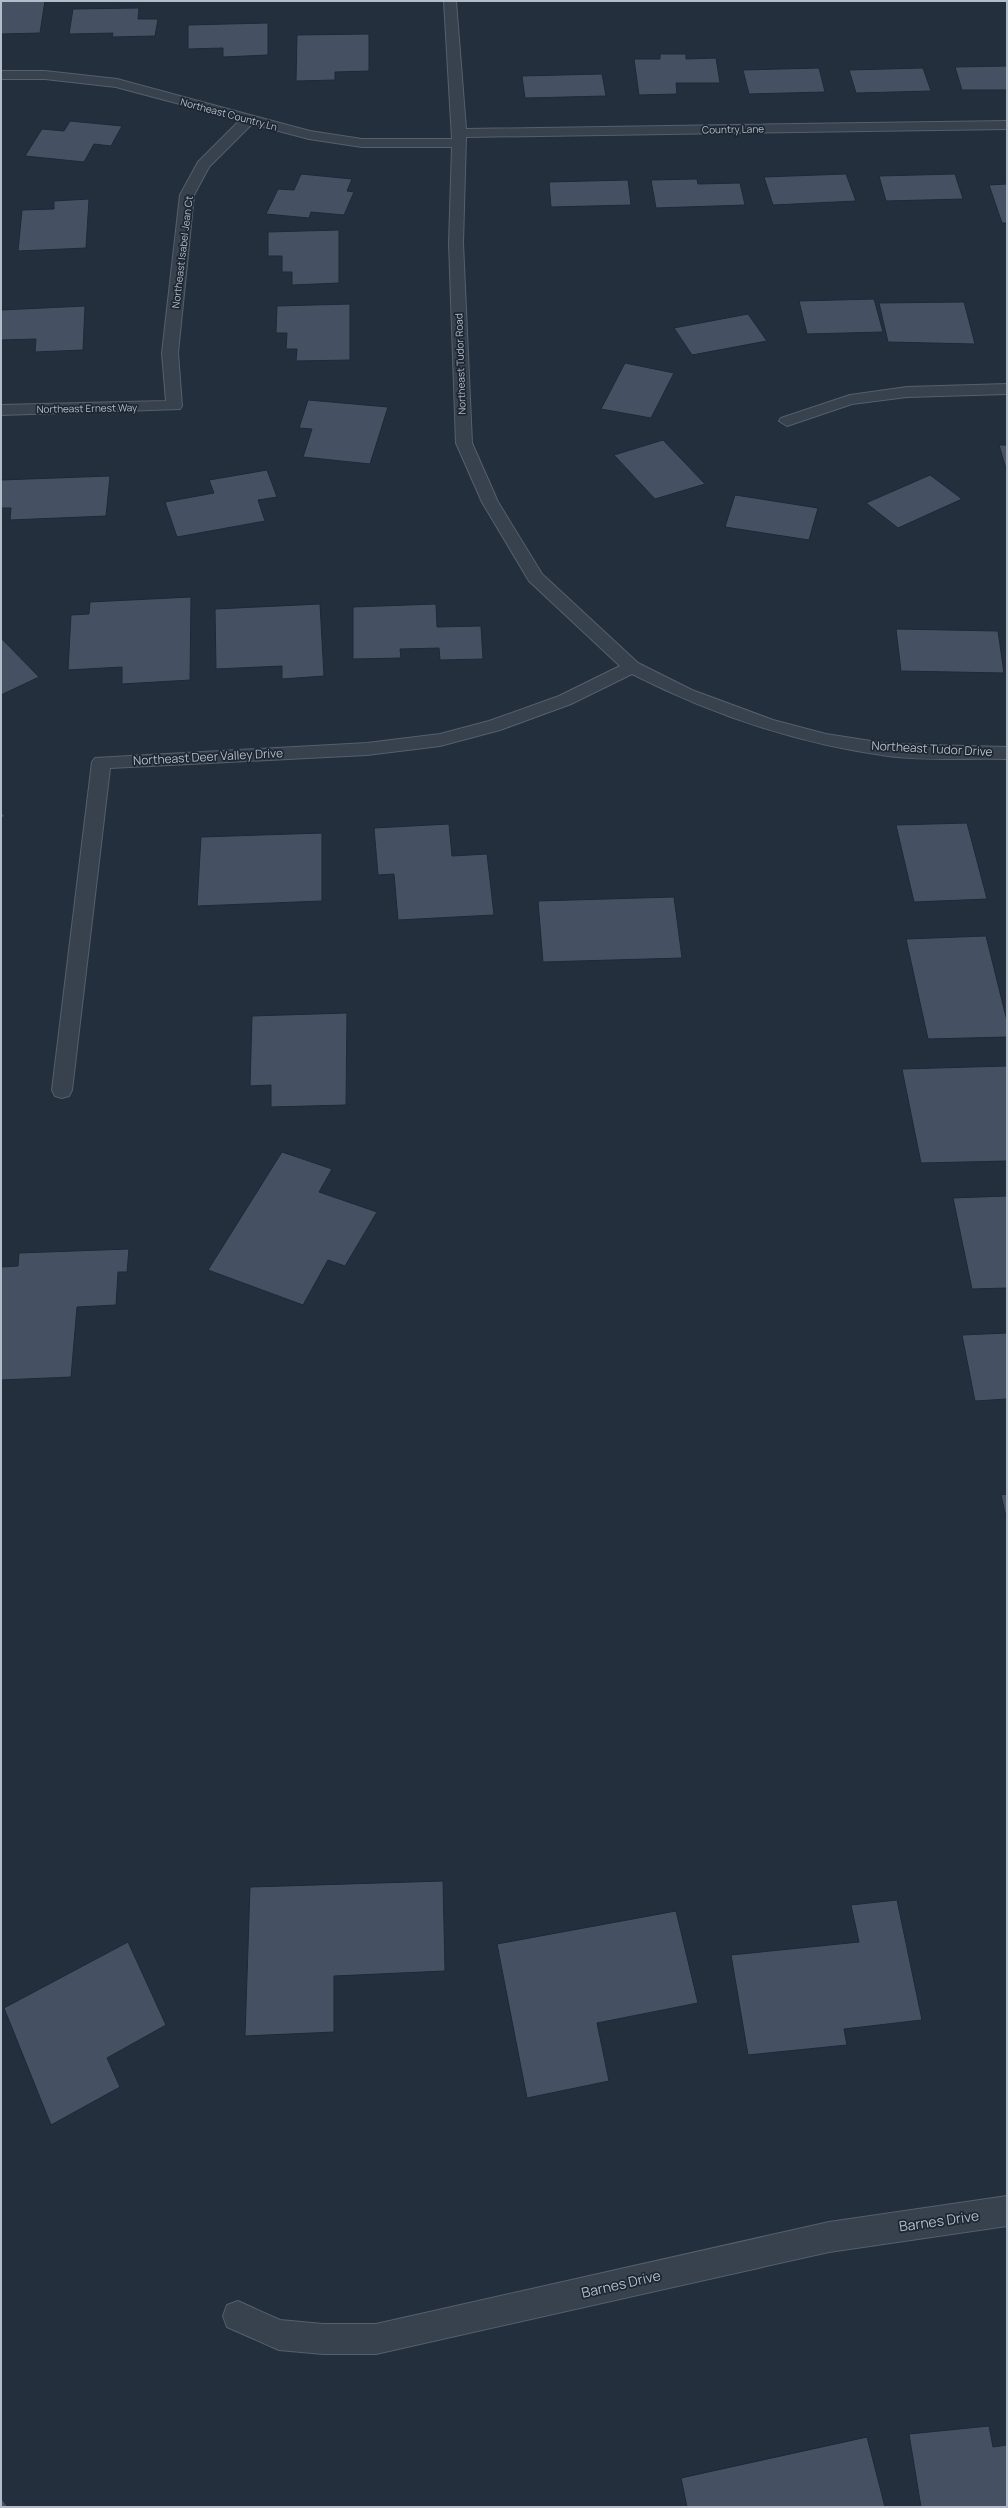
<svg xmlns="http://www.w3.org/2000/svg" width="1008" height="2508" font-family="Manrope,sans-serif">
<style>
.building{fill:#455162;stroke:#1f2835}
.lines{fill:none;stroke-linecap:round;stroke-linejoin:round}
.minor-casing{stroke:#565f6c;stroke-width:2}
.path{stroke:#44595c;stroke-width:2;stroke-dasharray:2.5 2.5;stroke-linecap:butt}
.minor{fill:#38414e;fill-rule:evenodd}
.labels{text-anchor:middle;stroke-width:3.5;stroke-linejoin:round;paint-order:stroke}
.far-street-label{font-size:10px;fill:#b4bcc9;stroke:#1d2633}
.street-label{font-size:12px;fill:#b4bcc9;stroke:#1d2633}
.near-street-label{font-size:14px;fill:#b4bcc9;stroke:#1d2633}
</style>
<rect width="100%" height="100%" fill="#242f3e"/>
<!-- building -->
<path class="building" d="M 1,1 L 45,1 L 40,33 L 1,34 Z
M 139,8 L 138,19 L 158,19 L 155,36 L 112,37 L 113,33 L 69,34 L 73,9 Z
M 268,23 L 268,55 L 223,57 L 223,48 L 188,49 L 188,25 Z
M 369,34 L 369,71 L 335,72 L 335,80 L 296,81 L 297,35 Z
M 660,54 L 686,54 L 686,59 L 716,58 L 720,83 L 676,83 L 677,94 L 639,95 L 634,59 L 660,59 Z
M 1007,66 L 1007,90 L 962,90 L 955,67 Z
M 819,68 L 825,92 L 749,94 L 743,70 Z
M 923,68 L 931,91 L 856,93 L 849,70 Z
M 602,74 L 606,96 L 525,98 L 522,76 Z
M 70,121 L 122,126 L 111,146 L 94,144 L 84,162 L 25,156 L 42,129 L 64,131 Z
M 301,174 L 352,179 L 347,191 L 354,192 L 344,215 L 311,212 L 309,218 L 266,214 L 278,189 L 294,190 Z
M 846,174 L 856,201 L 773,205 L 764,177 Z
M 955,174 L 963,199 L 886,201 L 879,176 Z
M 697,179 L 698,184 L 740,183 L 745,205 L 656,208 L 651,180 Z
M 628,180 L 631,205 L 551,207 L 549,182 Z
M 1007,184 L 1007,223 L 1002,223 L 989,185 Z
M 89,199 L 86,248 L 18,251 L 22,210 L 54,209 L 54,201 Z
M 339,230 L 339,283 L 292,285 L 292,272 L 282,272 L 282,256 L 268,256 L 268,232 Z
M 874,299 L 883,332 L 807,334 L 799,301 Z
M 964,302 L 975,344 L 888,342 L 879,303 Z
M 350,304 L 350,360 L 296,361 L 297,349 L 286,349 L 287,333 L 276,333 L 277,306 Z
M 85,306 L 83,350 L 35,352 L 36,339 L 1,340 L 1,310 Z
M 748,314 L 767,341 L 692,355 L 674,328 Z
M 625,363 L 674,373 L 651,418 L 601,409 Z
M 308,400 L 388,407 L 370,464 L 303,457 L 312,429 L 299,428 Z
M 663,440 L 705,484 L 655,499 L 614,455 Z
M 999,445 L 1007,445 L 1007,472 Z
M 267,470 L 277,497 L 258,500 L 265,521 L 177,537 L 165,502 L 214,493 L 209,480 Z
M 930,475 L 962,499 L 898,528 L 866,503 Z
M 110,476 L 106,516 L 10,520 L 11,508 L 1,508 L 1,480 Z
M 735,495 L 818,508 L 809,540 L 725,527 Z
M 191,597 L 190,680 L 122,684 L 122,667 L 68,670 L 71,615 L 89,614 L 90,602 Z
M 320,604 L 324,676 L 282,679 L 282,666 L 216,669 L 215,609 Z
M 436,604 L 437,627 L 481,626 L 483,659 L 440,660 L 439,648 L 400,649 L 401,658 L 353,659 L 353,607 Z
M 896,629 L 998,631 L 1004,673 L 901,671 Z
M 1,638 L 39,677 L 1,695 Z
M 967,823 L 987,899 L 914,902 L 896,825 Z
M 449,824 L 452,856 L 487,854 L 494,915 L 398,920 L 394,874 L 378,875 L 374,828 Z
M 322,833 L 322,901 L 197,906 L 201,837 Z
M 674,897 L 682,958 L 543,962 L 538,901 Z
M 986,936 L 1007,1021 L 1007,1037 L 928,1039 L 906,939 Z
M 347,1013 L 346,1105 L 271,1107 L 271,1085 L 250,1086 L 252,1016 Z
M 1007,1066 L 1007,1161 L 921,1163 L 902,1069 Z
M 282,1152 L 332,1169 L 319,1192 L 377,1212 L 345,1266 L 328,1260 L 303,1305 L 208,1270 Z
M 1007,1196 L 1007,1288 L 972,1289 L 953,1198 Z
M 129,1249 L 127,1272 L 118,1272 L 116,1305 L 77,1307 L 71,1377 L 1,1380 L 1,1267 L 18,1266 L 19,1253 Z
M 1007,1333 L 1007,1399 L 975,1401 L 962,1335 Z
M 1007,1494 L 1007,1521 L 1001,1495 Z
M 443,1881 L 445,1971 L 334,1976 L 334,2032 L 245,2036 L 250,1887 Z
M 897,1900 L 922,2020 L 844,2029 L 847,2045 L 748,2055 L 731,1955 L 859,1942 L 851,1905 Z
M 676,1911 L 698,2003 L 597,2023 L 609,2081 L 527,2098 L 497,1944 Z
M 128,1942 L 166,2025 L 107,2058 L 120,2087 L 51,2125 L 4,2008 Z
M 989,2426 L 993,2447 L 1007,2445 L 1007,2507 L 921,2507 L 909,2434 Z
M 867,2437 L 885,2507 L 687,2507 L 681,2478 Z
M 1,2498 L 8,2507 L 1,2507 Z"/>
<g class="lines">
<!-- minor casing -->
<g class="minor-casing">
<path id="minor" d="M 444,1 L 456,1 L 466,129 L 1007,121 L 1007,129 L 466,137 L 463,243 L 472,443 L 498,502 L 542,574 L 638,663 L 692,690 L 773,720 L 826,734 L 890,744 L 1007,747 L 1007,759 C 968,758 927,761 888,756 C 798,744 713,715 632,674 L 571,704 L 500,730 L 440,746 L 367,755 L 110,768 L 72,1090 L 69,1096 L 62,1098 L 55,1096 L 52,1090 L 92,762 L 95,758 L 367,743 L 440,734 L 489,721 L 559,696 L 620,666 L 529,581 L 482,502 L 456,443 L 449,243 L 452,147 L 362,147 L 309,139 L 252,124 L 209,167 L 194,195 L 178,353 L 182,406 L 180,409 L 1,415 L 1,405 L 166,401 L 162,353 L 180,195 L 198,162 L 240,120 L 116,87 L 45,79 L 1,79 L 1,71 L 45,71 L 117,79 L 310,131 L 362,139 L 452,139 Z
M 1007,384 L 1007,394 L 907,397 L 852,404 L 787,426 L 779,421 L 781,418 L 850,395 L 907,387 Z
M 1007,2196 L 1007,2226 L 829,2252 L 376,2354 L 323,2354 L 279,2350 L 227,2327 L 223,2316 L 227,2305 L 238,2301 L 280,2320 L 323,2324 L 376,2324 L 829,2222 Z"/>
</g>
<!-- path -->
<path class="path" d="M 1,816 L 4,815"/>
<!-- minor -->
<use href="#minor" class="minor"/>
</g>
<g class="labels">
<!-- far-street labels -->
<g class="far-street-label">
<text transform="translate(229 114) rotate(15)" y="4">Northeast Country Ln</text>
<text transform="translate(733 129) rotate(-1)" y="4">Country Lane</text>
<text transform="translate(182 252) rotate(-83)" y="4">Northeast Isabel Jean Ct</text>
<text transform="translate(460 364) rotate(-92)" y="4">Northeast Tudor Road</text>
<text transform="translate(87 408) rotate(-1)" y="4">Northeast Ernest Way</text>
</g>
<!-- street labels -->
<g class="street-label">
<text transform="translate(932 749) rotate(3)" y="4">Northeast Tudor Drive</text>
<text transform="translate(208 757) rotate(-3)" y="4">Northeast Deer Valley Drive</text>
</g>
<!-- near-street labels -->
<g class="near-street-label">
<text transform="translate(939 2221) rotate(-8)" y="5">Barnes Drive</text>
<text transform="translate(621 2284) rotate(-13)" y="5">Barnes Drive</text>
</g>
</g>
<!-- border -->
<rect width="1008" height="2508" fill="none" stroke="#b4bcc9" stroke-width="4"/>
</svg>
